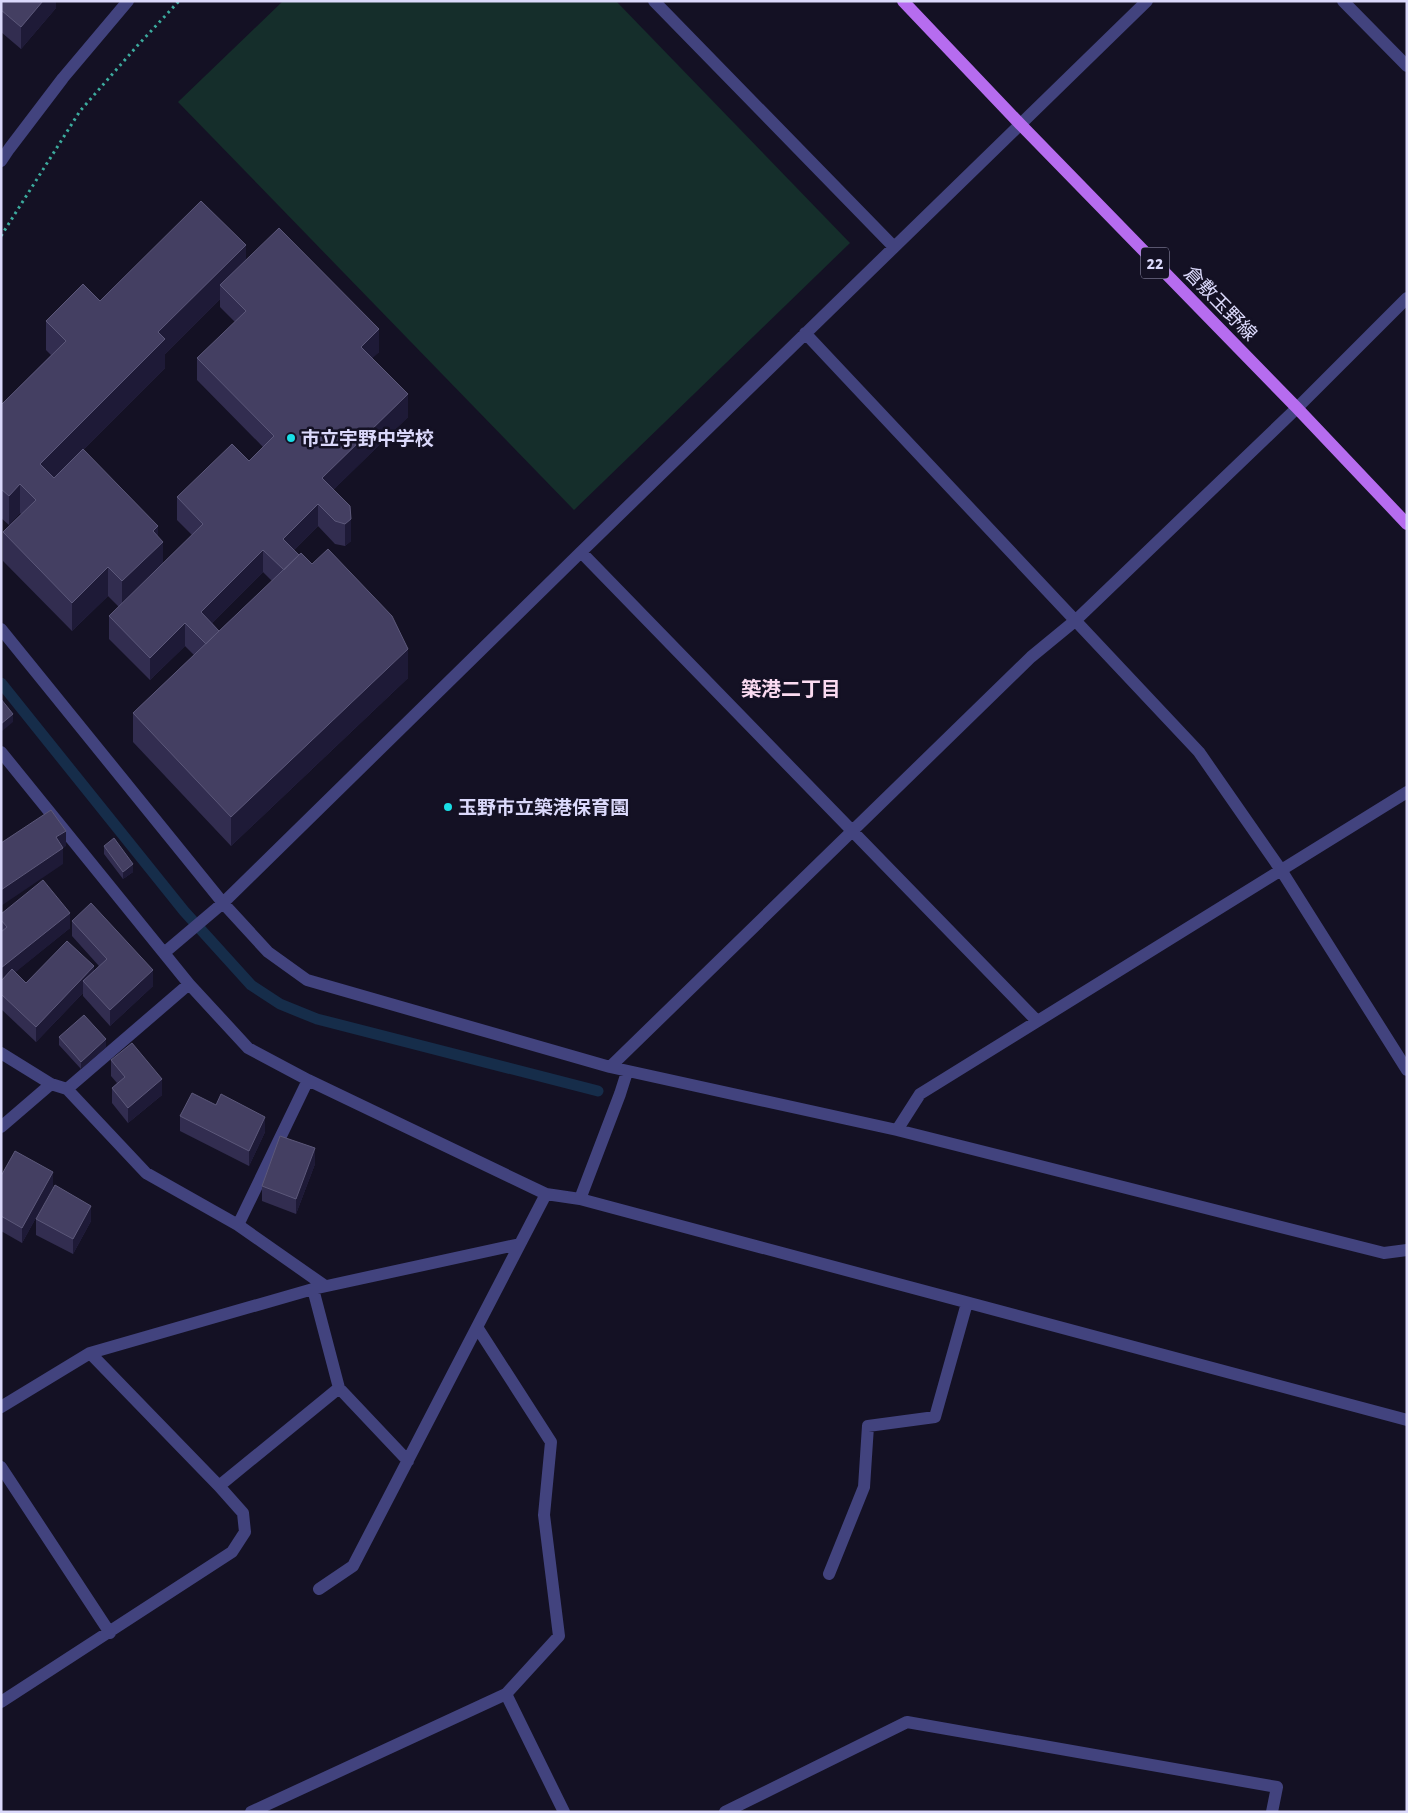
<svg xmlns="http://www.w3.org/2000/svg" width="1408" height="1813" font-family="'Alegreya Sans','Noto Sans JP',sans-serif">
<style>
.pitch{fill:#152e2b}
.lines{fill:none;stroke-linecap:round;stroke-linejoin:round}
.stream{stroke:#162d4a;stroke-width:11}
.path{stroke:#3cab9e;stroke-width:3;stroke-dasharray:2.5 4;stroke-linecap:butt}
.minor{stroke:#42437e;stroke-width:12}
.major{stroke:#b66cef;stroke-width:12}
.wall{fill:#322d50;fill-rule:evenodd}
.shaded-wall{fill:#1e1a37}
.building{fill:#443f62;stroke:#5c587a}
.poi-dot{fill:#19dee6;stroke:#141124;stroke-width:2}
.labels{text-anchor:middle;stroke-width:5;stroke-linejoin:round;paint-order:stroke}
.shield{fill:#141124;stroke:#9f9dba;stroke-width:1}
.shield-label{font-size:18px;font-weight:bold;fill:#dbd9fb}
.street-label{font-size:19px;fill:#dbd9fb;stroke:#141124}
.poi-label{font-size:19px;font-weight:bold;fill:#dbd9fb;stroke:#141124;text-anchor:start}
.neighbourhood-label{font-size:20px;font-weight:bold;fill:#fbdbf1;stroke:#141124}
</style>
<rect width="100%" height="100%" fill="#141124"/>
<!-- pitch -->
<path class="pitch" d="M 283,1 L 616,1 L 850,243 L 574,510 L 178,102 Z"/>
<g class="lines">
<!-- stream -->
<path class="stream" d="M 1,683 L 184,911 L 251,985 L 280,1004 L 317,1019 L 598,1091"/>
<!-- path -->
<path class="path" d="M 1,236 L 80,111 L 138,45 L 179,1"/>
<!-- minor -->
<path class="minor" d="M 654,1 L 894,247
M 1343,1 L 1407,66
M 1,161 L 9,149 L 63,78 L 128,1
M 805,333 L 1199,752 L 1281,870 L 1407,1070
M 581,552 L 1037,1021
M 1,629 L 223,903 L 268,952 L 307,980 L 610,1067 L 897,1130 L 1384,1253 L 1407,1250
M 1,752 L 189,984 L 248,1048 L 308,1080 L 546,1194 L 580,1199 L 1407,1420
M 164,953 L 223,903 L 581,552 L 1147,1
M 1,1053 L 51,1084 L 67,1089 L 189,984
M 610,1067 L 1031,657 L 1076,620 L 1297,408 L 1407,298
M 67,1089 L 146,1173 L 238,1225 L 325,1286
M 1,1127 L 51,1084
M 897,1130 L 920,1094 L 1407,792
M 580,1199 L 620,1094 L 627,1072
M 238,1225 L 308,1080
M 313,1289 L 339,1388 L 408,1461
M 1,1407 L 90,1353 L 313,1289 L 520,1244
M 1,1467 L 110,1633
M 219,1486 L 339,1388
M 829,1574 L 864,1487 L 868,1426 L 935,1417 L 967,1303
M 319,1589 L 353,1566 L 546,1194
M 506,1694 L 564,1812
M 1,1702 L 232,1552 L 245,1532 L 243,1513 L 219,1486 L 90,1353
M 251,1812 L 506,1694 L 559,1636 L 544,1515 L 551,1442 L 477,1327
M 725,1812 L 907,1722 L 1277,1787 L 1272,1812"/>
<!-- major -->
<path class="major" d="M 903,1 L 1020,124 L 1297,408 L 1407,524"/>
</g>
<!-- wall -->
<path class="wall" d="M 1,1 L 56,1 L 56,8 L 21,49 L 1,32 Z
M 246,260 L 379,352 L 372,358 L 408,417 L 333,490 L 350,506 L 351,541 L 345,546 L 335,544 L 318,526 L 294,550 L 408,678 L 231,846 L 133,742 L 133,713 L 194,655 L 185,646 L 150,680 L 109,639 L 109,616 L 119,607 L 108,596 L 72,631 L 3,561 L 3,532 L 21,514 L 20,513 L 9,525 L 1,518 L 1,405 L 51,355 L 46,350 L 46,321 L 100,301 ZM 220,299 L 220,307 L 235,322 L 197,358 L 197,380 L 263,447 L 249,461 L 177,497 L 177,520 L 192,535 L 163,563 L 83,450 L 165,368 L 165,354 ZM 263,572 L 272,581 L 219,631 L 212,623 Z
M 104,846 L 133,872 L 123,879 L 104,854 Z
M 1,914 L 70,928 L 15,972 L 26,983 L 94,971 L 99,966 L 72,936 L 72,921 L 153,986 L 110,1026 L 83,996 L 83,993 L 36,1042 L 1,1009 Z
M 59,1037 L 106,1047 L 81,1069 L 59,1045 Z
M 111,1060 L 162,1095 L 128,1123 L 112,1103 L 112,1088 L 117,1083 L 111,1076 Z
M 180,1116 L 265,1132 L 249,1166 L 180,1131 Z
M 315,1164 L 296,1214 L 262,1201 L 262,1186 Z
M 1,1176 L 53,1187 L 22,1243 L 1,1231 Z
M 36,1219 L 91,1221 L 73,1254 L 36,1235 Z"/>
<!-- shaded-wall -->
<path class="shaded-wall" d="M 43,1 L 56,1 L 56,8 L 21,49 L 21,27 Z
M 246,245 L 246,274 L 220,285 L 220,299 L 165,354 L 165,368 L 40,493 L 40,464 L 158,332 Z
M 379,329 L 379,352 L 361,369 L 361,347 Z
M 408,394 L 408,417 L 322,501 L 322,478 Z
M 20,484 L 20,513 L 9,525 L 9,496 Z
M 318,504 L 318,526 L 283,561 L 283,539 Z
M 351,519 L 351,541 L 345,546 L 345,524 Z
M 158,526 L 158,547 L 163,542 L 163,571 L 122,610 L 122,581 L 153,531 Z
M 263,550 L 263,572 L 201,634 L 201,612 Z
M 108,567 L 108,596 L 72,631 L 72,603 Z
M 185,623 L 185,646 L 150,680 L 150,658 Z
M 408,649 L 408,678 L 231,846 L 231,817 Z
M 13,714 L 13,722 L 1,732 L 1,724 Z
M 66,831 L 66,846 L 56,853 L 56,837 Z
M 63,848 L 63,864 L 1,906 L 1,890 Z
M 133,864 L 133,872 L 123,879 L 123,872 Z
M 70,913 L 70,928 L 1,984 L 1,968 Z
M 94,966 L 94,982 L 83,981 L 83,993 L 36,1042 L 36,1027 Z
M 153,970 L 153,986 L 110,1026 L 110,1010 Z
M 106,1039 L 106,1047 L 81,1069 L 81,1062 Z
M 162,1079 L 162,1095 L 128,1123 L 128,1108 Z
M 265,1117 L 265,1132 L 249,1166 L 249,1151 Z
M 315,1148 L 315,1164 L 296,1214 L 296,1199 Z
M 53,1172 L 53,1187 L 22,1243 L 22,1228 Z
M 91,1206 L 91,1221 L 73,1254 L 73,1239 Z"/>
<!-- building -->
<path class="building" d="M 1,1 L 43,1 L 21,27 L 1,10 Z
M 201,201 L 246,245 L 158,332 L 165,339 L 40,464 L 54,478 L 83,449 L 158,526 L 153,531 L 163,542 L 122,581 L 108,567 L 72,603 L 3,532 L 36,500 L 20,484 L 9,496 L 1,489 L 1,405 L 66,341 L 46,321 L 83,284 L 100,301 Z
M 279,228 L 379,329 L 361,347 L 408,394 L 322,478 L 350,506 L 351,519 L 345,524 L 335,521 L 318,504 L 283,539 L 299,555 L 284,570 L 263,550 L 201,612 L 219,631 L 206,644 L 185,623 L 150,658 L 109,616 L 203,524 L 177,497 L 232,444 L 249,461 L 274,436 L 197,358 L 246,311 L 220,285 Z
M 328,549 L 392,616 L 408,649 L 231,817 L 133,713 L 301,553 L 312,564 Z
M 1,699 L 13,714 L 1,724 Z
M 51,810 L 66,831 L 56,837 L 63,848 L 1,890 L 1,843 Z
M 114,838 L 133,864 L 123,872 L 104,846 Z
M 43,880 L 70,913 L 1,968 L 1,932 L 7,927 L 1,920 L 1,914 Z
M 91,903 L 153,970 L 110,1010 L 83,981 L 107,959 L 72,921 Z
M 67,941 L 94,966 L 36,1027 L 1,994 L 1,981 L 12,969 L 26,983 Z
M 84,1015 L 106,1039 L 81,1062 L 59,1037 Z
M 132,1043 L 162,1079 L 128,1108 L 112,1088 L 125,1077 L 111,1060 Z
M 192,1093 L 216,1105 L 221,1094 L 265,1117 L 249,1151 L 180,1116 Z
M 280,1136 L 315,1148 L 296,1199 L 262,1186 Z
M 15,1151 L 53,1172 L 22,1228 L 1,1216 L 1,1176 Z
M 55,1185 L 91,1206 L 73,1239 L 36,1219 Z"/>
<!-- markers -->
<g class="poi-dot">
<circle cx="291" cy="438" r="5"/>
<circle cx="448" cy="807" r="5"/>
</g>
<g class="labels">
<!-- shield labels -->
<rect class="shield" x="1141" y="247.5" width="28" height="31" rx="4"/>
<g class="shield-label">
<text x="1155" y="269">22</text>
</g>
<!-- street labels -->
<g class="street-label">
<text transform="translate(1221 303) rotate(46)" y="7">倉敷玉野線</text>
</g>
<!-- poi labels -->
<g class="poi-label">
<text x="301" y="445">市立宇野中学校</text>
<text x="458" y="814">玉野市立築港保育園</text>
</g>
<!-- neighbourhood labels -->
<g class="neighbourhood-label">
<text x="791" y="696">築港二丁目</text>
</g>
</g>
<!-- border -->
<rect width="1408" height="1813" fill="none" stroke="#dbd9fb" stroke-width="5"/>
</svg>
